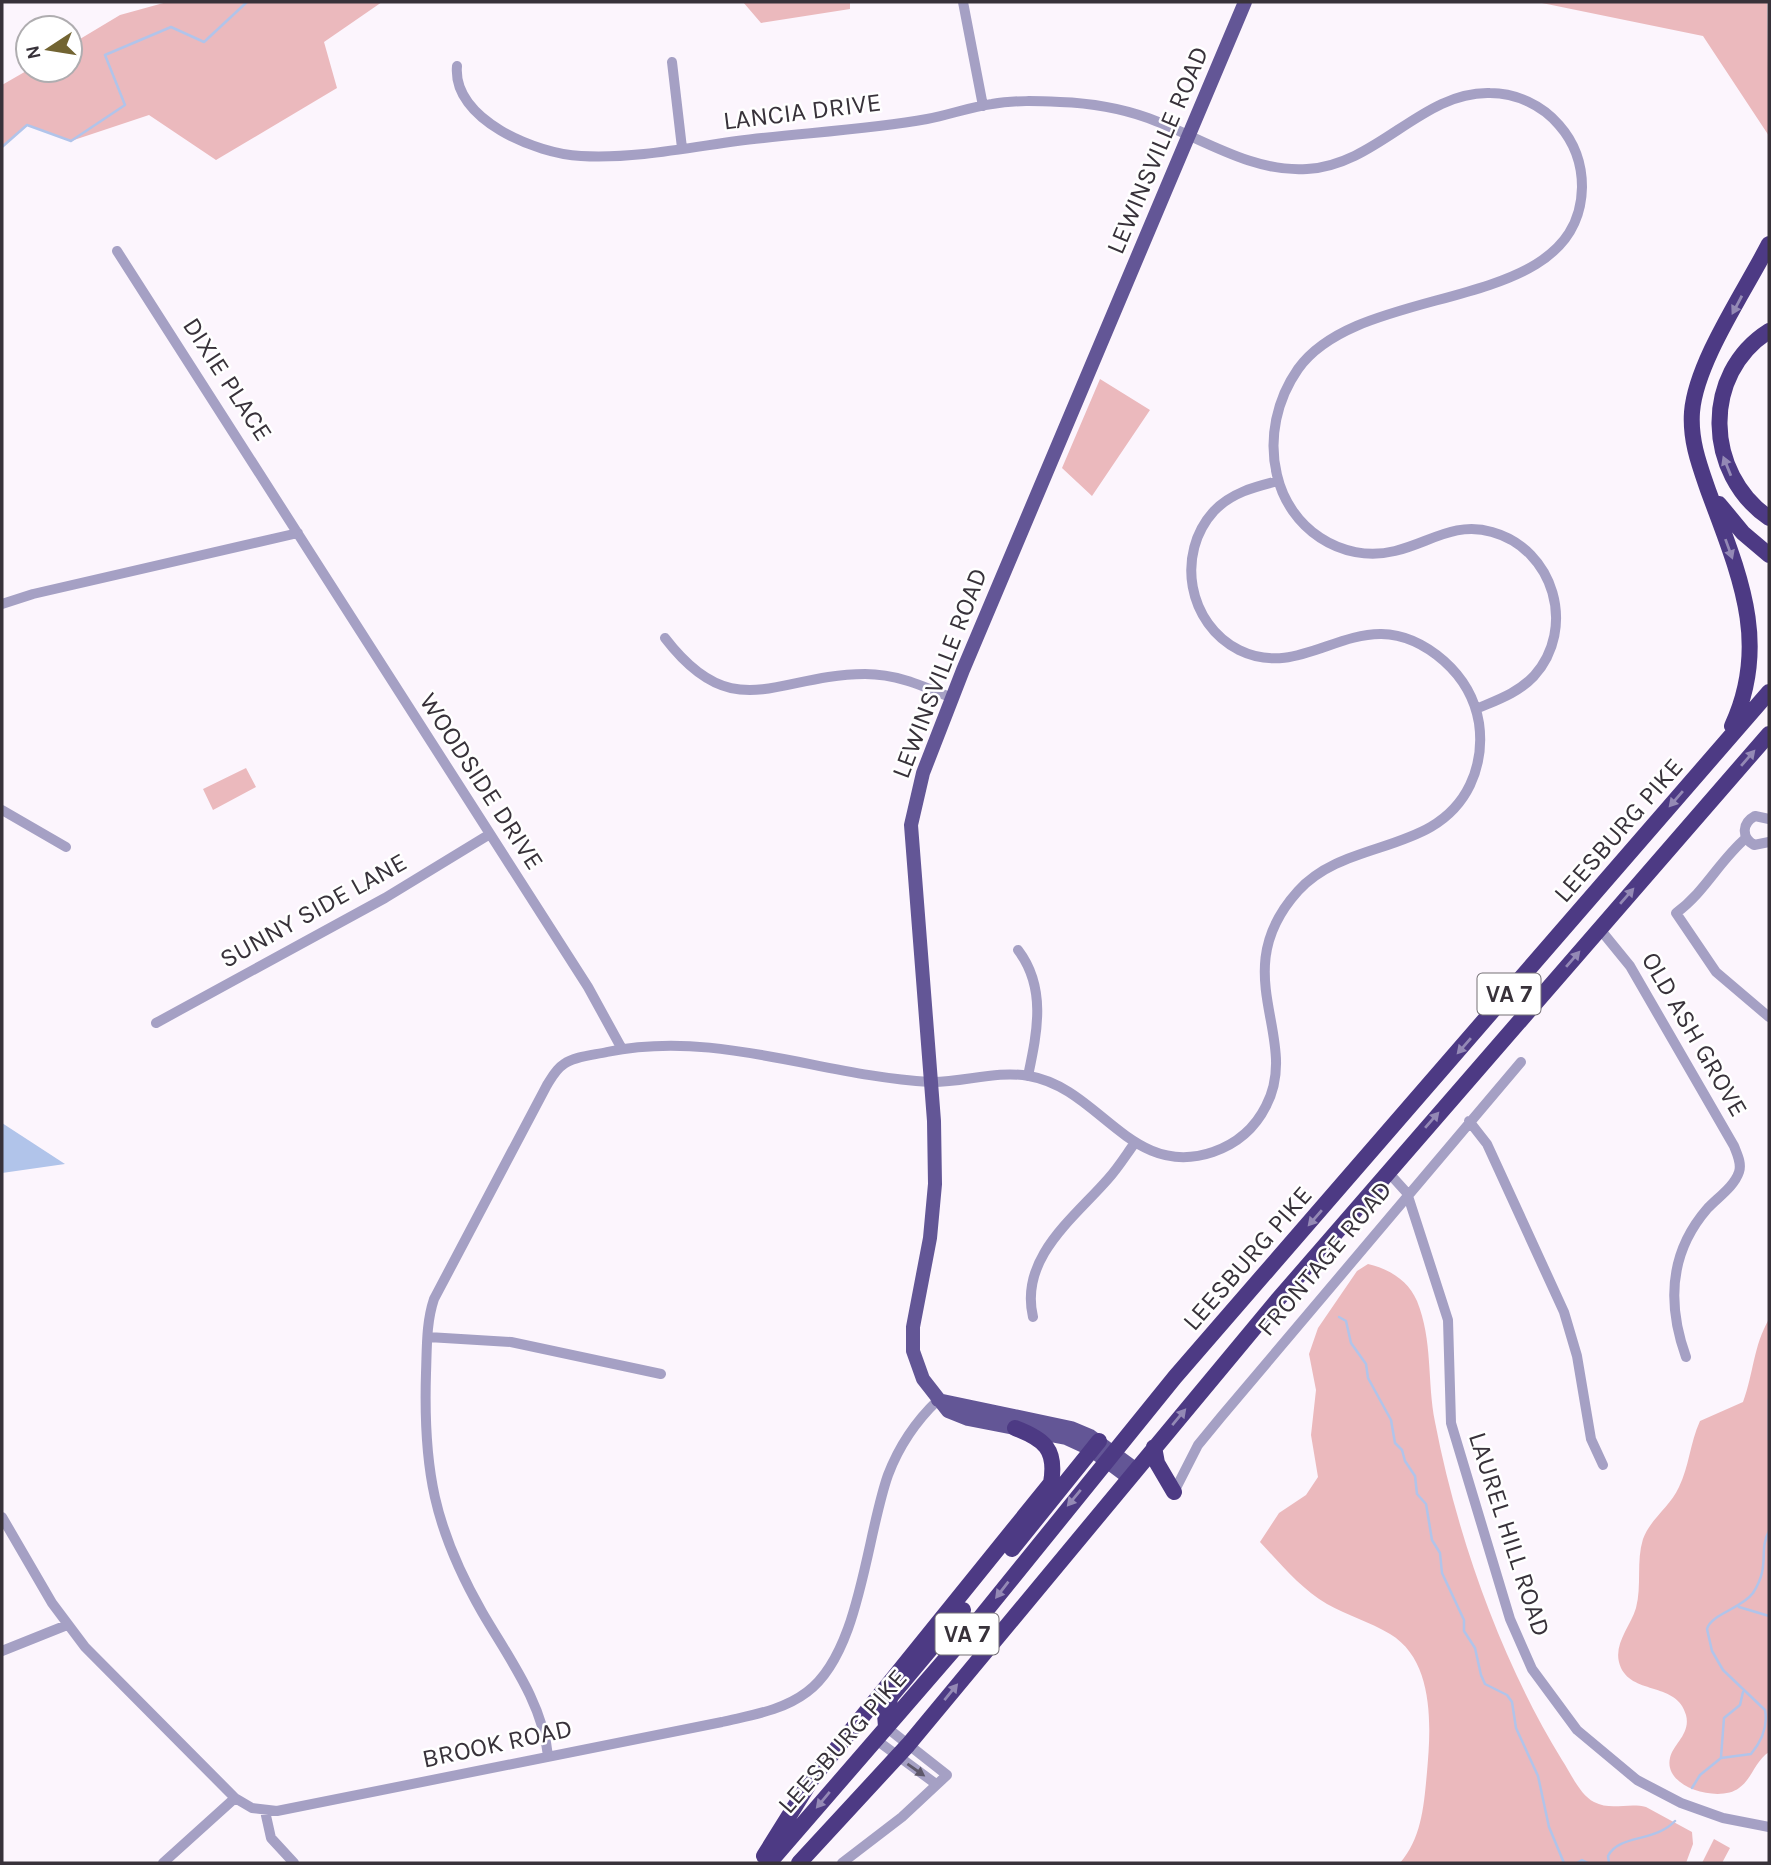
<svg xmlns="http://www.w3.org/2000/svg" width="1771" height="1865" font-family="Karla,sans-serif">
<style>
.green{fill:#ebb9bd}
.water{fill:#b1c4ea}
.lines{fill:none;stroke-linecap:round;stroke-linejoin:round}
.stream{stroke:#b1c4ea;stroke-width:2.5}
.minor{stroke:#a5a0c4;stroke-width:10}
.major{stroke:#635696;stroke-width:14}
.highway{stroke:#4d3a84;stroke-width:16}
.oneway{fill:#9489b5}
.oneway2{fill:#5e586a}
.labels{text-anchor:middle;stroke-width:5;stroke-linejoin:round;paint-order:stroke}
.shield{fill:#fff;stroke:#747075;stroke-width:2}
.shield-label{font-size:24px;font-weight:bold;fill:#38323a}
.street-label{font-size:26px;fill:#38323a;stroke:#fff}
</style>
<rect width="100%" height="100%" fill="#fcf5fd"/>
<!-- green -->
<path class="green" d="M 167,2 L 382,2 L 324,42 L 337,88 L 216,160 L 149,115 L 71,141 L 27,125 L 2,147 L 2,85 L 28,70 L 70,70 L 70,45 L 120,15 Z
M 743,2 L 850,2 L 850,9 L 761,23 Z
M 1537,2 L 1767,2 L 1769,136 L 1703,36 Z
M 1100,379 L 1150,410 L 1092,496 L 1062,468 Z
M 246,768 L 256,787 L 213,810 L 203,789 Z
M 1368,1264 C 1389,1269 1408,1280 1417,1301 C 1433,1341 1427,1381 1435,1422 C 1457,1536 1501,1661 1562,1760 C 1570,1772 1580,1795 1594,1802 C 1611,1811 1629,1802 1646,1807 L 1692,1832 L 1693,1844 L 1686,1863 L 1400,1863 C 1422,1838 1424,1804 1427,1772 C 1431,1728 1435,1661 1390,1634 C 1370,1622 1347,1615 1327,1604 C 1300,1588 1281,1564 1260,1542 L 1279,1513 L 1306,1495 L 1318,1477 L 1311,1435 L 1316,1390 L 1309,1354 L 1318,1328 L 1357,1271 Z
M 1769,1319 L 1769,1752 C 1755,1761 1752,1779 1739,1788 C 1720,1803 1663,1788 1670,1758 C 1673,1744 1691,1734 1686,1715 C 1677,1682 1634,1695 1621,1668 C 1611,1646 1630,1628 1636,1608 C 1642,1586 1636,1561 1643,1539 C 1651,1518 1670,1507 1679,1487 C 1689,1467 1690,1443 1700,1421 L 1743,1402 C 1754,1372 1753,1347 1769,1319 Z
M 1714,1839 L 1730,1848 L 1722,1863 L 1702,1863 Z"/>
<!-- water -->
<path class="water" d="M 2,1123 L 65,1164 L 2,1173 Z"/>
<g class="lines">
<!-- stream -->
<path class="stream" d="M 2,147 L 27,125 L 71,141 L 125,105 L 105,55 L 171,27 L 204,42 L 247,2
M 1339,1317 L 1346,1321 L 1351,1343 L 1366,1364 L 1368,1378 L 1391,1420 L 1395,1443 L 1402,1450 L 1405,1461 L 1415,1476 L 1417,1494 L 1426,1504 L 1432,1540 L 1440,1553 L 1442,1573 L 1464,1620 L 1464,1631 L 1475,1648 L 1481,1675 L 1485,1684 L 1507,1695 L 1512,1702 L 1516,1728 L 1538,1776 L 1549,1827 L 1564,1863
M 1769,1399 L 1769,1440
M 1739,1607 L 1769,1616
M 1721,1757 L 1724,1718 L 1740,1705 L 1743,1692
M 1692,1788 L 1700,1775 L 1721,1758 L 1751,1754 C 1761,1742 1768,1726 1765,1710 L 1723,1670 L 1712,1651 L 1707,1629 C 1711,1614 1741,1609 1753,1593 C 1771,1565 1758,1551 1769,1531
M 1577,1863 L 1582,1860 L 1588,1863
M 1609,1863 L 1608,1856 C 1619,1834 1654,1843 1675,1821"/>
<!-- minor -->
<path class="minor" d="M 963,2 L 983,106
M 672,62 L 682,148
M 457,66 C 452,120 537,154 581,156 C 632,159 687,148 737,141 C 800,133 865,130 927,119 C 949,115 970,107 992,104 C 1014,100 1038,101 1060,102 C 1089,103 1120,108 1148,118 C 1198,136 1251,173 1307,169 C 1378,165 1422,91 1490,93 C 1516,93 1542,105 1559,125 C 1574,142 1582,164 1582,187 C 1580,317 1362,279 1298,369 C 1277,399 1268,438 1277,475 C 1289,528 1341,564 1395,551 C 1429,543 1455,521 1492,532 C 1554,549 1577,628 1534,676 C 1518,693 1497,700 1476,709
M 117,251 L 588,987 L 622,1049
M 2,604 L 33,594 L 298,533
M 665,638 C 734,728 777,674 865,674 C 897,674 923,686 952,698
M 2,810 L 66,847
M 1769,819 L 1755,816 C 1742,823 1741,837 1754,845 L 1769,842
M 1746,838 C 1719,861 1705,892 1676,913 L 1716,972 L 1769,1017
M 1599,928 L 1630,966 L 1734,1146 C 1737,1154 1742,1163 1739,1172 C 1734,1187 1717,1198 1707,1209 C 1669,1253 1667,1304 1686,1357
M 1018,950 C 1047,988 1037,1033 1028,1076
M 156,1023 L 385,898 L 490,834
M 1469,1121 L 1487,1144 L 1564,1312 L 1577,1356 L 1591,1439 L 1603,1465
M 1388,1172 L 1407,1193 L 1448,1320 L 1451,1423 L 1510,1619 L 1532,1669 L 1577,1730 L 1637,1780 L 1681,1803 L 1723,1818 L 1769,1827
M 1033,1317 C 1019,1258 1074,1218 1108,1179 C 1118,1168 1126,1155 1134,1144
M 428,1337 L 511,1342 L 661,1374
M 1174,1492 L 1198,1445 L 1221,1417 L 1521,1062
M 2,1517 L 52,1603 L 85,1647 L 235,1798 L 252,1808 L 277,1811 L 722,1722 C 751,1715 782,1711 807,1692 C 860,1653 866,1537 888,1475 C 899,1446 916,1421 938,1400
M 2,1651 L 67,1625
M 875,1739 L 936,1784
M 548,1756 C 543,1703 508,1657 482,1612 C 434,1528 423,1469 426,1373 C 427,1348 426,1323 434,1299 L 547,1085 C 552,1077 556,1069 564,1064 C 575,1056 594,1055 607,1052 C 717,1029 821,1076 930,1082 C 962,1083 996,1070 1029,1076 C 1100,1088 1131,1180 1213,1152 C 1236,1144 1255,1128 1266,1106 C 1302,1037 1224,973 1298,891 C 1347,837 1436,856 1470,785 C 1479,766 1482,744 1479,723 C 1475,699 1462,677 1444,661 C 1362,590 1312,686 1239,650 C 1188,624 1175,554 1214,511 C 1231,493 1254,487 1278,481
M 265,1811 L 271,1838 L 294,1863
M 163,1863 L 235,1798
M 842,1863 L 902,1817 L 947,1775 L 886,1727"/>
<!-- major -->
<path class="major" d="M 938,1400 L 1071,1428 L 1090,1436 L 1135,1469
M 1129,1478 L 1090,1449 L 1066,1438 L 968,1419 L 948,1411 L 923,1379 L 913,1351 L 913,1327 L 930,1238 L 935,1184 L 934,1121 L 911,825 L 923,773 L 963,670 L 1245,2"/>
<!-- highway -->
<path class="highway" d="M 1769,331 C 1701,374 1705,474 1769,518
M 1719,504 L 1743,533 L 1769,555
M 1732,726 C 1771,642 1738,572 1708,490 C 1699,464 1690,440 1692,412 C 1696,362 1745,291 1769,244
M 1154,1447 L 1157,1463 L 1174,1492
M 1012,1549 L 1099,1441
M 886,1727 L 885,1714 L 891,1696 L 963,1610
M 764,1856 L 812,1779 L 1051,1483 C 1057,1449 1044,1439 1015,1428
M 769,1863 L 963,1639 L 1175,1377 L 1769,692
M 799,1863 L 908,1745 L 1275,1303 L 1769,734"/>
</g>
<!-- one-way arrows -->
<defs><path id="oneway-solid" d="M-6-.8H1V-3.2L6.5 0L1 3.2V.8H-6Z" transform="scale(1.75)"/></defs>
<g class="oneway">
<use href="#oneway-solid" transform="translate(1737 305) rotate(118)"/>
<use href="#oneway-solid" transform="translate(1727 466) rotate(-112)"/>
<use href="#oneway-solid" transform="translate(1729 549) rotate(70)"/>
<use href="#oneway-solid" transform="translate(1748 758) rotate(-49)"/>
<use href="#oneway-solid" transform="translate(1676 799) rotate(131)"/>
<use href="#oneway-solid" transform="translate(1627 896) rotate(-49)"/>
<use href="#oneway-solid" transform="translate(1573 959) rotate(-49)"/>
<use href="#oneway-solid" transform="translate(1464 1046) rotate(131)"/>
<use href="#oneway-solid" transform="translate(1432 1120) rotate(-49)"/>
<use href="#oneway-solid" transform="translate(1315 1218) rotate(131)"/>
<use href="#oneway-solid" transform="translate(1179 1417) rotate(-50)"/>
<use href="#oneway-solid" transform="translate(1074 1498) rotate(130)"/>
<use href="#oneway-solid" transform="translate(1002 1590) rotate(128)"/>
<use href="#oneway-solid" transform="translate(951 1692) rotate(-51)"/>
<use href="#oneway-solid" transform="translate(823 1800) rotate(130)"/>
</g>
<use class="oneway2" href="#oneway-solid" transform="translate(916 1770) rotate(35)"/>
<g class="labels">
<!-- shield labels -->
<g class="shield">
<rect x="1477.5" y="973.5" width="63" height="41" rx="5"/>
<rect x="935.5" y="1613.5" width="63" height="41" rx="5"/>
</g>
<g class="shield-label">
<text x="1509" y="1002">VA 7</text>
<text x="967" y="1642">VA 7</text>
</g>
<!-- street labels -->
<g class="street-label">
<text transform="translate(802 111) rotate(-7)" y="9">LANCIA DRIVE</text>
<text transform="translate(1157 150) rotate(-67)" y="9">LEWINSVILLE ROAD</text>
<text transform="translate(228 379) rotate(57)" y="9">DIXIE PLACE</text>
<text transform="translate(939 673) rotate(-69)" y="9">LEWINSVILLE ROAD</text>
<text transform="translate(482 781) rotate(57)" y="9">WOODSIDE DRIVE</text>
<text transform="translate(1618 830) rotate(-49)" y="9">LEESBURG PIKE</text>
<text transform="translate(313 910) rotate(-29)" y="9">SUNNY SIDE LANE</text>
<text transform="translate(1695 1034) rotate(60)" y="9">OLD ASH GROVE</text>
<text transform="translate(1247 1258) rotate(-49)" y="9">LEESBURG PIKE</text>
<text transform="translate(1324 1258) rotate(-50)" y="9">FRONTAGE ROAD</text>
<text transform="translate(1510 1534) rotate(72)" y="9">LAUREL HILL ROAD</text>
<text transform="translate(842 1741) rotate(-49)" y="9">LEESBURG PIKE</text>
<text transform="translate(497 1743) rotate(-12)" y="9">BROOK ROAD</text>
</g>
</g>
<!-- border -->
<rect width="1771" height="1865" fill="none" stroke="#38323a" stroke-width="7"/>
<!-- north arrow -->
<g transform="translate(49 49) rotate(258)"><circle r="33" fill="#ffffff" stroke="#afadb0" stroke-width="2"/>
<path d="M0-5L12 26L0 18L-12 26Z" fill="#726432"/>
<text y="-10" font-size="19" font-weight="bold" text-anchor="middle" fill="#38323a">N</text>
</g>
</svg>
